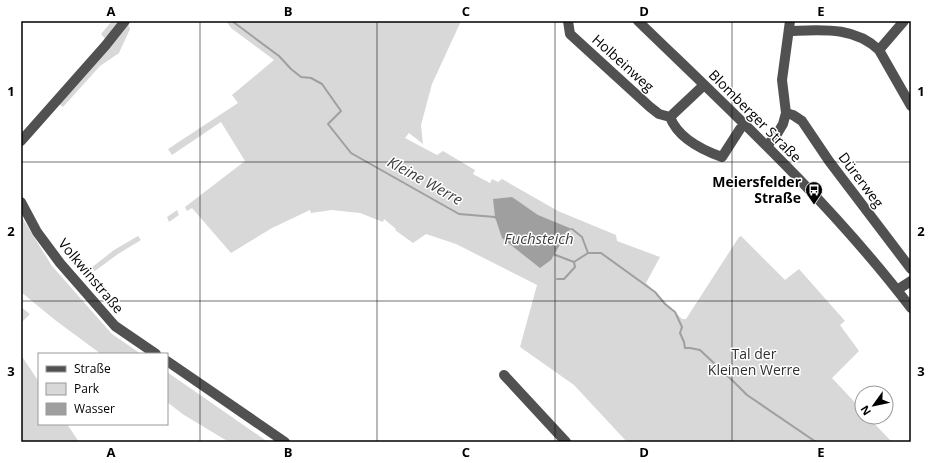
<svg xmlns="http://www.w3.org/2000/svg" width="932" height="463" font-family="'Open Sans',sans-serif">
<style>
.green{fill:#d8d8d8}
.water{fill:#9f9f9f}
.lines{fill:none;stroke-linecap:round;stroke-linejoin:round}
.stream{stroke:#9f9f9f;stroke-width:2}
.minor{stroke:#515151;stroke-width:10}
.grid{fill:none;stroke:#000;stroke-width:1;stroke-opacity:0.55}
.labels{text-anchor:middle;stroke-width:3;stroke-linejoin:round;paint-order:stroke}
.street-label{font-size:14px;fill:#000;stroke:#fff}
.poi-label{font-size:14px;font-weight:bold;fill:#000;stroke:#fff;text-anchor:end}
.park-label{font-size:14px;fill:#2f2f2f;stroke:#fff}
.water-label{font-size:15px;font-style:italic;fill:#404040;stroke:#fff}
.neatline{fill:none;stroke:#000;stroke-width:1.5}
.grid-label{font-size:13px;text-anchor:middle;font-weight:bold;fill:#000}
</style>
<rect width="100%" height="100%" fill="#fff"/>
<!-- green -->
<path class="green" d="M 112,21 L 122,21 L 106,40 L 101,34 Z
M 226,21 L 461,21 L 432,84 L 421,125 L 423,144 L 409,133 L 405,138 L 437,155 L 443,151 L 475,170 L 473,174 L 490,183 L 492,179 L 498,182 L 502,179 L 558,211 L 616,235 L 617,241 L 660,257 L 646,283 L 682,319 L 686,319 L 739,237 L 741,236 L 785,280 L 799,269 L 845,321 L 840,325 L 859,351 L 832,378 L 862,410 L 862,417 L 868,417 L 892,442 L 627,442 L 574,385 L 520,347 L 537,285 L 456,244 L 426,234 L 413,243 L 395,230 L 396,229 L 384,219 L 383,222 L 360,213 L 332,210 L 311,213 L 310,210 L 272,228 L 231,253 L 192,208 L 187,211 L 185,207 L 245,161 L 221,122 L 172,155 L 168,149 L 238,103 L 232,95 L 274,60 L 231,28 Z
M 128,24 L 130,29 L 119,53 L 100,66 L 63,107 L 59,104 Z
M 177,210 L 179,215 L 169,222 L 167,217 Z
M 21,216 L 52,266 L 112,334 L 141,354 L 101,354 L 55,320 L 21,292 Z
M 138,236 L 141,240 L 118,254 L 95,271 L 91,268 L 114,250 Z
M 21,307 L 30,314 L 21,323 Z
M 21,355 L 39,382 L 39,424 L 67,424 L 79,442 L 21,442 Z
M 167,372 L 268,442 L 229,442 L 184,415 L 167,402 Z"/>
<!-- water -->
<path class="water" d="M 512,197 L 538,215 L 572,229 L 565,233 L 565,236 L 551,260 L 540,268 L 502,238 L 495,217 L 493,199 Z"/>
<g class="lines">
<!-- stream -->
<path class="stream" d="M 232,21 L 279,56 L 291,69 L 301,77 L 311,78 L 322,84 L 341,111 L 328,124 L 351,153 L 459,214 L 495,217 L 497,219
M 572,229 L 582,237 L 588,253
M 553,254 L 574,262 L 588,253 L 601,253 L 655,292 L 665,304 L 675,312 L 682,327 L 680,333 L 684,342 L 685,348 L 690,348 L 700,350 L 734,382 L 747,395 L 816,442
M 557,279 L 564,279 L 575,267 L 574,262"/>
<!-- minor -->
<path class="minor" d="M 568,21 L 570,34 L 650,107 L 659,114 L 670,117 C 678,138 702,150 722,157 L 740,129
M 638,21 C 733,113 831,203 911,308
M 789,31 C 821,30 854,26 879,50 L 911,106
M 879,50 L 904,21
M 786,113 L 793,115 L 802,121 L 829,161 L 911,269
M 670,117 L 704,85
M 21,141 L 106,45 L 125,21
M 767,146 L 777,134 L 783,124 L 786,113 L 782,80 L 790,21
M 21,202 L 37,232 L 60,263 L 115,326 L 156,354
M 897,290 L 911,281
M 167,361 L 285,442
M 504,375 L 566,442"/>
</g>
<!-- grid -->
<path class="grid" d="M 200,21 L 200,442M 377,21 L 377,442M 555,21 L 555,442M 732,21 L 732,442M 21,162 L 911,162M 21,301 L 911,301"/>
<!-- icons -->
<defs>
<g id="bus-pin" transform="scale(0.9)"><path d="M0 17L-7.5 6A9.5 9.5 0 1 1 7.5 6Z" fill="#000" stroke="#fff"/><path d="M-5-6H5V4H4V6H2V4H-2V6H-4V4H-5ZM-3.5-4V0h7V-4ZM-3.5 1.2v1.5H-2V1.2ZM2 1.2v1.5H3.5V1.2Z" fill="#fff"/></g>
</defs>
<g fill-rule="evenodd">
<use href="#bus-pin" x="814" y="190"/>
</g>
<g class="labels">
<!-- street labels -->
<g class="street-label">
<text transform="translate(623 63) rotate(42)" y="5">Holbeinweg</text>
<text transform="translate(755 116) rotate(45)" y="5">Blomberger Straße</text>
<text transform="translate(861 180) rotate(53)" y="5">Dürerweg</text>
<text transform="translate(91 276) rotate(50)" y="5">Volkwinstraße</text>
</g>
<!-- poi labels -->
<g class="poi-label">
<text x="801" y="187">Meiersfelder<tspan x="801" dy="16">Straße</tspan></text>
</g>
<!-- park labels -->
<g class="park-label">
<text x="754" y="359">Tal der<tspan x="754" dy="16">Kleinen Werre</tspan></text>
</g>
<!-- water labels -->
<g class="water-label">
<text transform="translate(425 181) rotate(29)" y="5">Kleine Werre</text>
<text x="539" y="244">Fuchsteich</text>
</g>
</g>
<!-- border -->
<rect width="932" height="463" fill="none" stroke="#ffffff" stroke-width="44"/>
<!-- legend -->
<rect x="38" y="353" width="130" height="72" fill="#ffffff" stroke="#999999"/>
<rect x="46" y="366" width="20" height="6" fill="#515151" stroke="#999999"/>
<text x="74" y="373" font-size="12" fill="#000000">Straße</text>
<rect x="46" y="383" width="20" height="12" fill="#d8d8d8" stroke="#999999"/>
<text x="74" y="393" font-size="12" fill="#000000">Park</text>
<rect x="46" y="403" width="20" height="12" fill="#9f9f9f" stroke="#999999"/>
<text x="74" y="413" font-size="12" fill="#000000">Wasser</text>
<!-- north arrow -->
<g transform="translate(874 405) rotate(237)"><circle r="19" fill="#ffffff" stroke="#999999"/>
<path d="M0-3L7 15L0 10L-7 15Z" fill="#000000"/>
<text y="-6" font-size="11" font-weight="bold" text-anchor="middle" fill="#000000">N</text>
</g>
<rect x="22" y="22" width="888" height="419" class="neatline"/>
<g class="grid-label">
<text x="111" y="16">A</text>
<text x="288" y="16">B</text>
<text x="466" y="16">C</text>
<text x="644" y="16">D</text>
<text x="821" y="16">E</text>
<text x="11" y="96">1</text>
<text x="921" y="96">1</text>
<text x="11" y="236">2</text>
<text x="921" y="236">2</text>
<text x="11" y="376">3</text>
<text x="921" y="376">3</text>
<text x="111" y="457">A</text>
<text x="288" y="457">B</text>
<text x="466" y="457">C</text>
<text x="644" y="457">D</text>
<text x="821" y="457">E</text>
</g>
</svg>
